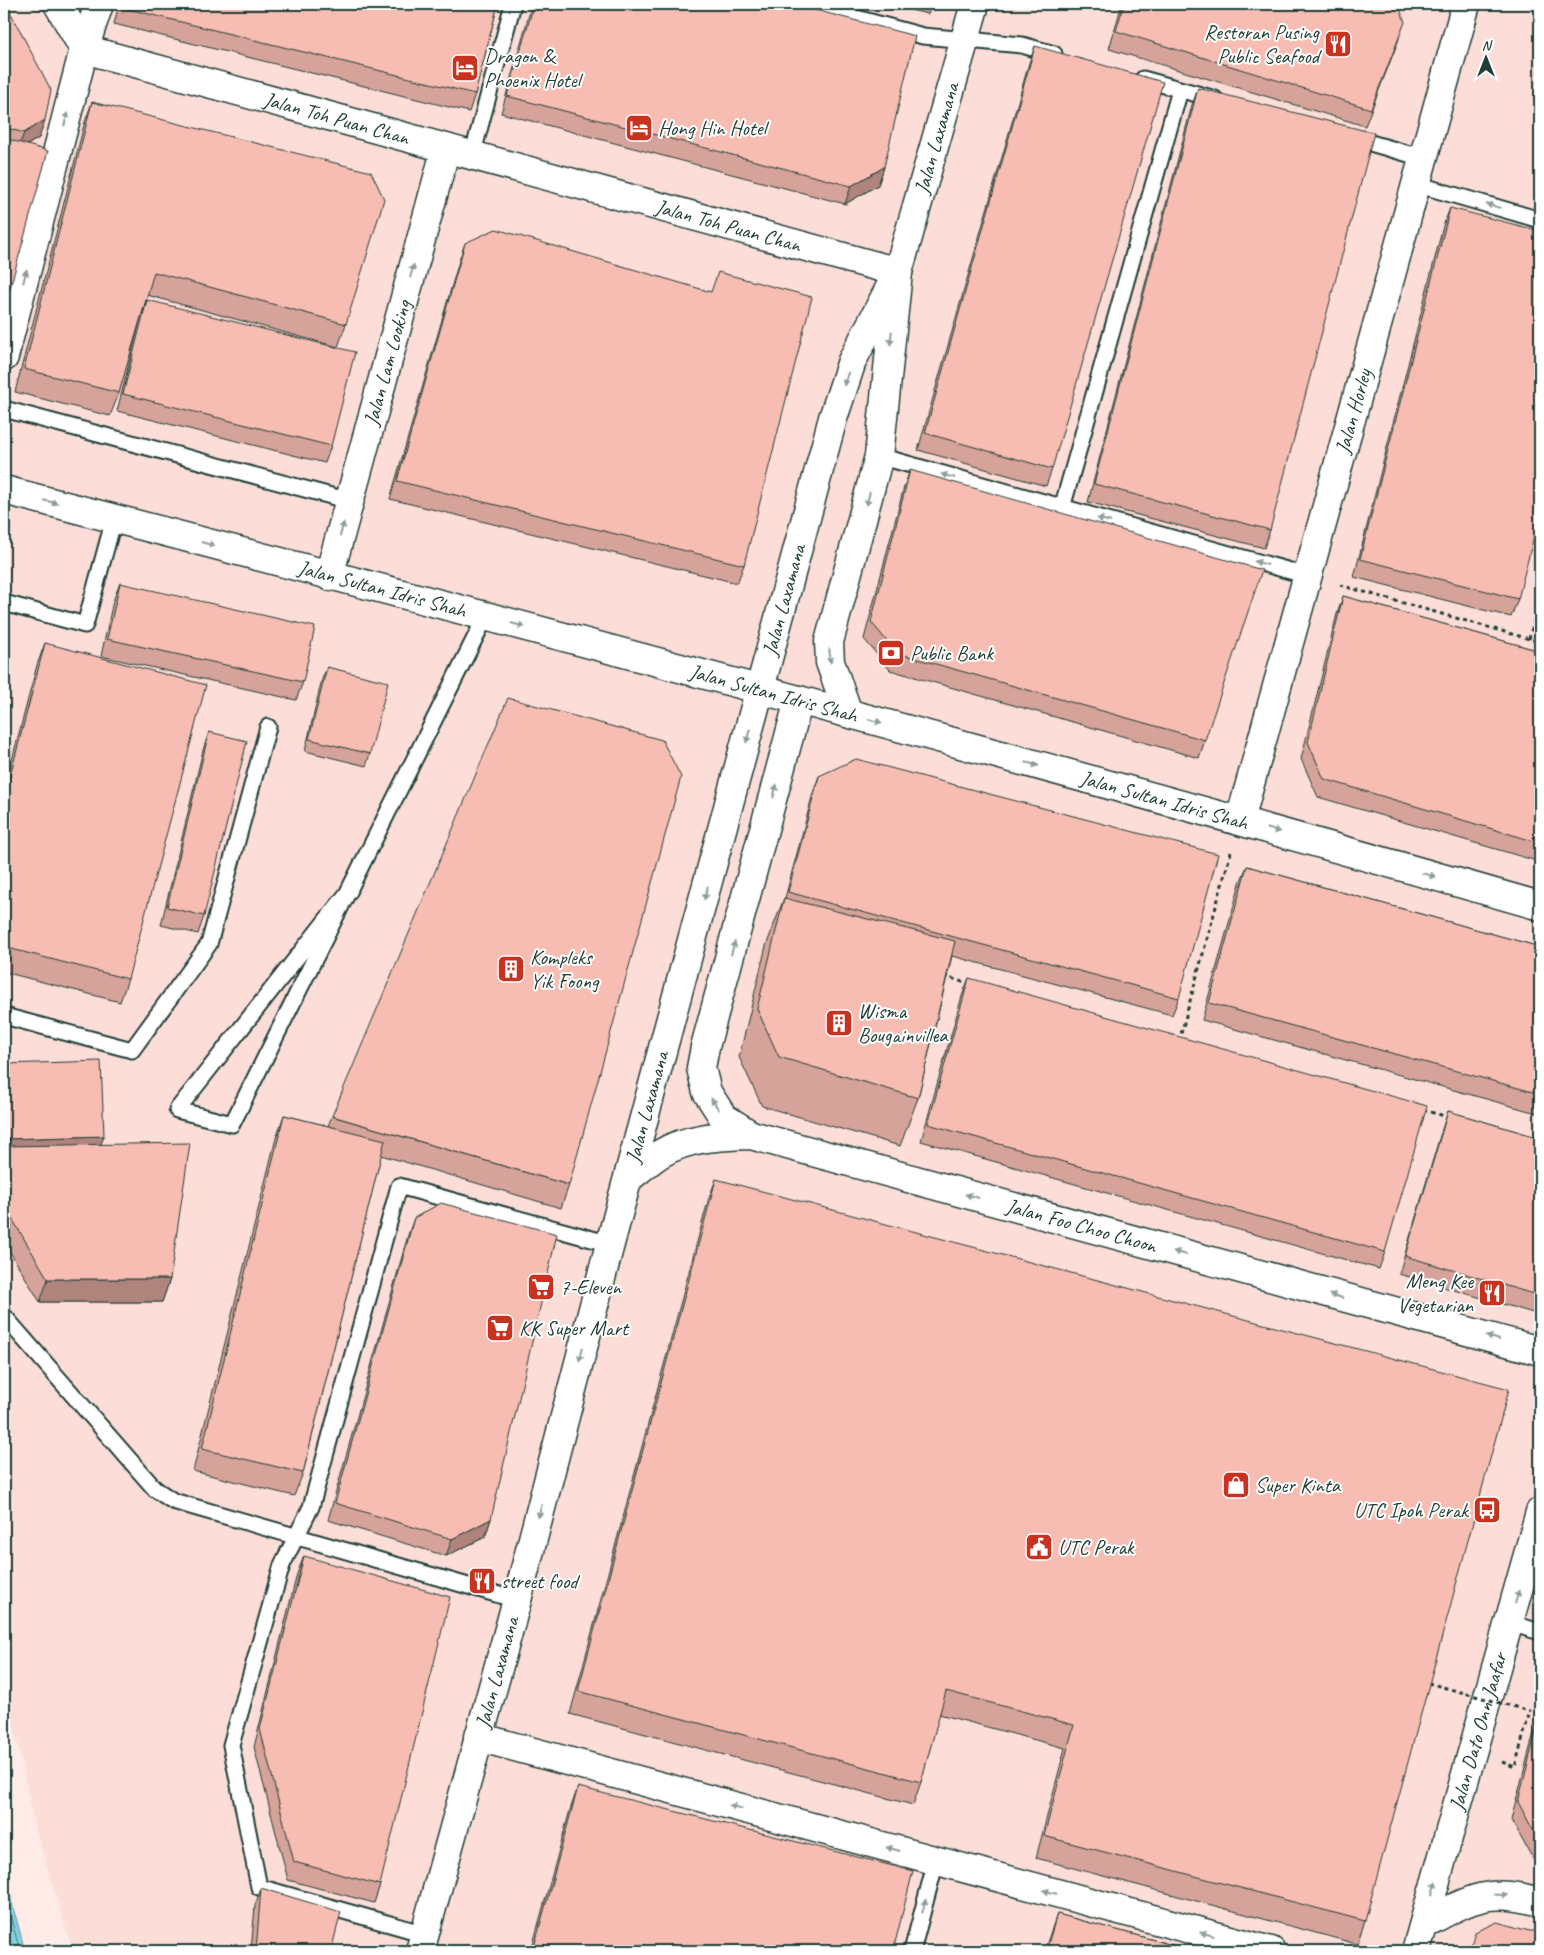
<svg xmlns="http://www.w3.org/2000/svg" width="1544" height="1955" font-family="Caveat,sans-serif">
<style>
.built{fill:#fcddd8}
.water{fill:#84d0e4;stroke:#5c959e}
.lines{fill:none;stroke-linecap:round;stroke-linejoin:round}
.shore{stroke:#47787a;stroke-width:1}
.service-casing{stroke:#1f3d34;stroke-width:19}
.minor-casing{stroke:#1f3d34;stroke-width:31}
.tertiary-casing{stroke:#1f3d34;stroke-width:31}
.secondary-casing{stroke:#1f3d34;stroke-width:31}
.trunk-casing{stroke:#1f3d34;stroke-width:31}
.path{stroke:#1f3d34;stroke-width:3;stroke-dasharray:4 4;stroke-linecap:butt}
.service{stroke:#fff;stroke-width:15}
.minor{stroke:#fff;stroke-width:28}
.tertiary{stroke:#fff;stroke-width:28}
.secondary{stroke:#fff;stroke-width:28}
.trunk{stroke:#fff;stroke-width:28}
.path-bridge{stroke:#1f3d34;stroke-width:3;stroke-dasharray:4 4;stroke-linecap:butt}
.wall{fill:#d5a399;stroke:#1f3d34}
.shaded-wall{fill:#ae847d;stroke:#1f3d34}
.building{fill:#f8bdb2;stroke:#1f3d34}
.oneway{fill:#8f9e9a}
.labels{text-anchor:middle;stroke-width:4;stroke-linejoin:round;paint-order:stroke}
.poi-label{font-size:21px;fill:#1f3d34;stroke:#fff;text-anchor:start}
.street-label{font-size:21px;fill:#1f3d34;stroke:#fff}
</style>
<rect width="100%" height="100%" fill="#fdebe8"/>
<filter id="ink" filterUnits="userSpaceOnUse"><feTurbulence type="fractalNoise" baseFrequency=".02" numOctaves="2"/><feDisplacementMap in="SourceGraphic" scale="10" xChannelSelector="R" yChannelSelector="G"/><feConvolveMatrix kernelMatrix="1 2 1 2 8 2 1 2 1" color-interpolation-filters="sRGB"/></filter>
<g filter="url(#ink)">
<!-- built -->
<path class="built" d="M 4,4 L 1540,4 L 1540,1951 L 73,1951 L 35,1828 L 4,1677 Z"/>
<!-- water -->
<path class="water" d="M 4,1874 L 25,1951 L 4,1951 Z"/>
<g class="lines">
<!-- shore -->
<path class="shore" d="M 4,1893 L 20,1951"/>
<!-- service casing -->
<g class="service-casing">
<path id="service" d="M 804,4 L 923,36 L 1022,45 L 1054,54
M 1143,79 L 1215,99
M 1353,138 L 1423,158
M 472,156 L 513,4
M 1416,184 L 1540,220
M 4,409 L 350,501
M 879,456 L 1308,576
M 1062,508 L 1180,90
M 4,603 L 85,625 L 114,519
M 350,890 L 177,1110 L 232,1124 L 486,616
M 4,1016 L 132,1050 L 209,944 L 268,727
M 4,1316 L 155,1489 L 173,1501 L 517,1600
M 1510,1623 L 1540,1632
M 425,1934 L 259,1887 L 231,1745 L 282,1565 L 311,1507 L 399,1186 L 610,1244
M 912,1951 L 936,1861"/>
</g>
<!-- minor casing -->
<g class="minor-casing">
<g id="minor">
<path d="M 58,4 L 84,49"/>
<path id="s1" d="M 84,49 L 898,272"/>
<path d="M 4,357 L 84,49 L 99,4"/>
<path id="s2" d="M 329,576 L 446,148"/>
<path d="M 478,1737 L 1271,1951"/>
<path d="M 1424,1924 C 1470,1899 1487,1887 1540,1902"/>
</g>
</g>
<!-- tertiary casing -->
<g class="tertiary-casing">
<g id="tertiary">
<path id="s3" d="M 848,713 L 830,662 L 829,642 L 879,456 L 898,272 L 975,4"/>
<path id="s4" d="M 1240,820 L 1466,4"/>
<path d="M 751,1135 L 723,1117 L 707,1092 L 701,1068 L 705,1047 L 799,700"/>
<path id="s5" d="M 629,1178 C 639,1170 649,1161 660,1154 C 687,1137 720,1136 751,1135 L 1540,1351"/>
<path id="s6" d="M 420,1951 L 517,1600 L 610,1244 L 833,418 L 852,361 L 898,272"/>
</g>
</g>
<!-- secondary casing -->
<g class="secondary-casing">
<g id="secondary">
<path id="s7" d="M 1416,1951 L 1540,1512"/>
</g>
</g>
<!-- trunk casing -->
<g class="trunk-casing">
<g id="trunk">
<path id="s8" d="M 4,490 C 518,623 1030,760 1540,906"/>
</g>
</g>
<!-- path -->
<path class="path" d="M 1340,585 L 1540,642
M 1529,639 L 1540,599
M 944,976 L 969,984
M 1179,1041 L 1231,852
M 1423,1110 L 1448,1117
M 1502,1762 L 1515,1767 L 1530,1711"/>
<!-- service -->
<use href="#service" class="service"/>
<!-- minor -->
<use href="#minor" class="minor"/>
<!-- tertiary -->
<use href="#tertiary" class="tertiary"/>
<!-- secondary -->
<use href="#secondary" class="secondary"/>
<!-- trunk -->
<use href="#trunk" class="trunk"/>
<!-- path-bridge -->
<path class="path-bridge" d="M 1428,1683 L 1530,1711"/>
</g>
<!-- wall -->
<path class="wall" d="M 4,4 L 39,138 L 27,145 L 4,310 Z
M 119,4 L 498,4 L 475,94 L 469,112 L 114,24 Z
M 532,4 L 792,4 L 884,167 L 878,185 L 845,204 L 501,113 Z
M 884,4 L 932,4 L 928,14 Z
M 1122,4 L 1398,4 L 1399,39 L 1365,126 L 1109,49 Z
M 1035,46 L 1052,469 L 1046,486 L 918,450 L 1029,63 Z
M 1198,88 L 1270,530 L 1264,548 L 1088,502 L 1192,105 Z
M 92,102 L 346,324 L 338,347 L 147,295 L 119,393 L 110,416 L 15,392 L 84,125 Z
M 1450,208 L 1518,599 L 1511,617 L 1354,577 L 1443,226 Z
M 465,243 L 711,292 L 744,565 L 737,583 L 390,499 L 459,261 Z
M 147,300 L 331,446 L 325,463 L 117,411 L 141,317 Z
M 910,470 L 1205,740 L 1199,758 L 890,670 L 864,639 L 904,487 Z
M 120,583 L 303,682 L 296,700 L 101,656 L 113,601 Z
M 1343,596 L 1540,651 L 1540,862 L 1318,797 L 1301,759 L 1337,614 Z
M 45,643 L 128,979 L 120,1002 L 4,972 L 4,790 L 37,665 Z
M 327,667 L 370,754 L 366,766 L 305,751 L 322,679 Z
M 209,732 L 204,916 L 198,934 L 161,925 L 203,750 Z
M 819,776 L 1179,998 L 1172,1015 L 952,956 L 918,1098 L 900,1146 L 762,1106 L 739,1057 L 766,946 L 784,898 L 785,898 L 813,793 Z
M 1247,866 L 1540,947 L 1540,1114 L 1202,1020 L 1240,883 Z
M 969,978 L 1385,1252 L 1379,1269 L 921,1141 L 962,996 Z
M 4,1064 L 101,1144 L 170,1279 L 162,1302 L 40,1302 L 4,1242 Z
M 1448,1111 L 1540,1138 L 1540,1315 L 1399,1274 L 1442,1129 Z
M 284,1115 L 328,1126 L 332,1116 L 569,1185 L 561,1208 L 381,1155 L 303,1473 L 294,1496 L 193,1471 L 276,1138 Z
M 716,1179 L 1365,1921 L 1357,1944 L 1036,1858 L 1065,1748 L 939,1714 L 921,1782 L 913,1805 L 570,1714 L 708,1201 Z
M 414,1218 L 491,1519 L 485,1537 L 446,1556 L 328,1520 L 408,1235 Z
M 304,1556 L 380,1885 L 374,1903 L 288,1880 L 254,1747 L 297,1574 Z
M 1540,1710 L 1540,1861 L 1533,1859 L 1511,1820 Z
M 578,1787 L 893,1951 L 531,1951 L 570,1810 Z
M 261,1888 L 331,1951 L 251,1951 L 255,1906 Z
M 1057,1914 L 1195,1951 L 1044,1951 Z"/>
<!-- shaded-wall -->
<path class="shaded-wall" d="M 45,120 L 39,138 L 17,151 L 24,133 Z
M 884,167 L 878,185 L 845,204 L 851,186 Z
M 104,1136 L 98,1153 L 4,1157 L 4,1139 Z
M 48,1279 L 170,1279 L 162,1302 L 40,1302 Z
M 491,1519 L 485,1537 L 446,1556 L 452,1539 Z"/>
<!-- building -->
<path class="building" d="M 4,4 L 6,4 L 51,90 L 45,120 L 24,133 L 4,127 Z
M 121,4 L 498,4 L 475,94 L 120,7 Z
M 534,4 L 792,4 L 915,36 L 884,167 L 851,186 L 507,96 Z
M 1124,4 L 1398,4 L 1405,22 L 1371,109 L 1116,31 Z
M 1035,46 L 1163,82 L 1052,469 L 925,433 Z
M 1198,88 L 1374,133 L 1270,530 L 1094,484 Z
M 92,102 L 371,172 L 384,199 L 346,324 L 154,272 L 119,393 L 24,369 Z
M 4,138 L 48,151 L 4,310 Z
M 1450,208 L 1540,231 L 1540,512 L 1518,599 L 1360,559 Z
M 496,229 L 711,292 L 718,272 L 812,297 L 744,565 L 397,481 L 465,243 Z
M 147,300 L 355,352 L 331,446 L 123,394 Z
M 910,470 L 1262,570 L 1205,740 L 897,653 L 871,622 Z
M 120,583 L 315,627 L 303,682 L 107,639 Z
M 1343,596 L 1540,651 L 1540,843 L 1324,779 L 1308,742 Z
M 45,643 L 206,685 L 128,979 L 4,947 L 4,799 Z
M 327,667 L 388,682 L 370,754 L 309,739 Z
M 508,698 L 662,740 L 681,777 L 569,1185 L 332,1116 Z
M 209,732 L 247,741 L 204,916 L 167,907 Z
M 856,759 L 1218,854 L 1179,998 L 788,892 L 819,776 Z
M 1247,866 L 1540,947 L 1540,1094 L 1209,1003 Z
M 784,898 L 955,941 L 918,1098 L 779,1057 L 757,1009 Z
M 969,978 L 1427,1106 L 1385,1252 L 928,1124 Z
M 101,1061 L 104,1136 L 4,1139 L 4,1064 Z
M 1448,1111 L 1540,1138 L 1540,1296 L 1405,1256 Z
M 284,1115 L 385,1140 L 303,1473 L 202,1449 Z
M 190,1143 L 170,1279 L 48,1279 L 4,1205 L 4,1146 Z
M 716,1179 L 1509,1389 L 1365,1921 L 1044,1836 L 1074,1725 L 946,1691 L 921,1782 L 578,1691 Z
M 441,1203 L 557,1234 L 491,1519 L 452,1539 L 335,1503 L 414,1218 Z
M 304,1556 L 450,1597 L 380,1885 L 294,1862 L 260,1729 Z
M 1540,1717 L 1540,1842 L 1539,1841 L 1518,1802 Z
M 578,1787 L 913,1871 L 893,1951 L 533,1951 Z
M 261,1888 L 341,1912 L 331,1951 L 256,1951 Z
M 1057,1914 L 1195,1951 L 1046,1951 Z
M 1497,1922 L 1540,1934 L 1540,1951 L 1469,1951 L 1475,1932 Z"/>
<!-- one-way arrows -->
<defs><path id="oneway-solid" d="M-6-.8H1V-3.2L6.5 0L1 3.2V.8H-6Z" transform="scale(1.25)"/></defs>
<g class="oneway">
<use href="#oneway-solid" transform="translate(66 119) rotate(-75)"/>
<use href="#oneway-solid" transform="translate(1493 206) rotate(-164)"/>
<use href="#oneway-solid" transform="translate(412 271) rotate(-75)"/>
<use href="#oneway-solid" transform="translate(25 276) rotate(-75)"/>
<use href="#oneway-solid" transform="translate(891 338) rotate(96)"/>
<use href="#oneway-solid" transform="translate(846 379) rotate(108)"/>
<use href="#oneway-solid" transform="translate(948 476) rotate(-164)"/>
<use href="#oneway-solid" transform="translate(868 499) rotate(105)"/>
<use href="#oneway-solid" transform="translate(51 502) rotate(14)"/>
<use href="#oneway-solid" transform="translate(1104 520) rotate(-165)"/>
<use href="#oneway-solid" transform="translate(342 529) rotate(-74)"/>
<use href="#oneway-solid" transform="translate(208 544) rotate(15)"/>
<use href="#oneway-solid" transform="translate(1261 563) rotate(-165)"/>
<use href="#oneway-solid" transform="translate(518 625) rotate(15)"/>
<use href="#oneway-solid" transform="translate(830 656) rotate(84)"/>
<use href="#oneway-solid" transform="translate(875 721) rotate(15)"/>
<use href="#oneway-solid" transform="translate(748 736) rotate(105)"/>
<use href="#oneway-solid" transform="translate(1032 764) rotate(15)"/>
<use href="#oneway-solid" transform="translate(775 791) rotate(-75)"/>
<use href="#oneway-solid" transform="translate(1273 830) rotate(16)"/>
<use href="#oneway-solid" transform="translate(1429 875) rotate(16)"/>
<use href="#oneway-solid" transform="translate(706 893) rotate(105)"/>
<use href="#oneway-solid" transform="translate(733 948) rotate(-74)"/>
<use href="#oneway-solid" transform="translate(715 1104) rotate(-124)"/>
<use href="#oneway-solid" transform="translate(972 1196) rotate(-165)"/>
<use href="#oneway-solid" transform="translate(1180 1253) rotate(-165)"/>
<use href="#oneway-solid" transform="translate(1336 1296) rotate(-165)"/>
<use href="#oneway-solid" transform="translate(1493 1338) rotate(-165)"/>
<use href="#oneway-solid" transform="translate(581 1354) rotate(105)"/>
<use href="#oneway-solid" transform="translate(540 1511) rotate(105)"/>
<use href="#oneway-solid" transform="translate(1517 1597) rotate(-75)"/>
<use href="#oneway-solid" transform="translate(736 1807) rotate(-165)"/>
<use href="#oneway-solid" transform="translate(893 1849) rotate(-165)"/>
<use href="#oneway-solid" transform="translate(1434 1888) rotate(-74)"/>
<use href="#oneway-solid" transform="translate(1050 1892) rotate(-165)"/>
<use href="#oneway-solid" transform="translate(1501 1895) rotate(3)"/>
<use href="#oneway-solid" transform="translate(924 1906) rotate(-75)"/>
<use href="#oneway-solid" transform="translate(1207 1934) rotate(-165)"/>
</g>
</g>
<!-- icons -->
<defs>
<g id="restaurant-square" transform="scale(1.4375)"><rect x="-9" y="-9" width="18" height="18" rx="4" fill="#c8321e" stroke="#fff"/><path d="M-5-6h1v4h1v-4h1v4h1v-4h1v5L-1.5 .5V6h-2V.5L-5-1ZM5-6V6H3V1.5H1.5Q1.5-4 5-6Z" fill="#fff"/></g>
<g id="hotel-square" transform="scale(1.4375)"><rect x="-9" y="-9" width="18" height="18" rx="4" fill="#c8321e" stroke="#fff"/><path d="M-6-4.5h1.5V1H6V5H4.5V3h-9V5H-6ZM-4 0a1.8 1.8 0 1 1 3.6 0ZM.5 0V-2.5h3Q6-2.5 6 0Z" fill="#fff"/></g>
<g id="bank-square" transform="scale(1.4375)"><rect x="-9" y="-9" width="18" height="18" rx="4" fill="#c8321e" stroke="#fff"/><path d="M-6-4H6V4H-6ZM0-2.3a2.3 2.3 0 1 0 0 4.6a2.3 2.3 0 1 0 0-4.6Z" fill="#fff"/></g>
<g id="building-square" transform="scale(1.4375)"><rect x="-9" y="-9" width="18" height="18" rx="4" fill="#c8321e" stroke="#fff"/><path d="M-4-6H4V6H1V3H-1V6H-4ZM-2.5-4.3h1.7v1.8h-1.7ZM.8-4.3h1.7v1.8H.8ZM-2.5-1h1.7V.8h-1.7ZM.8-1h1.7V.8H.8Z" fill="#fff"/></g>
<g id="supermarket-square" transform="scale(1.4375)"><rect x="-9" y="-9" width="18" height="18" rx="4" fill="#c8321e" stroke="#fff"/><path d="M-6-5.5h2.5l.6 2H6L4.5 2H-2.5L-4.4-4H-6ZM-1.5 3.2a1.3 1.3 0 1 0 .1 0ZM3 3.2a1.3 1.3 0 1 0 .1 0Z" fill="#fff"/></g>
<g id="shop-square" transform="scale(1.4375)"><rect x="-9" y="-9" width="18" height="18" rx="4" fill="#c8321e" stroke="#fff"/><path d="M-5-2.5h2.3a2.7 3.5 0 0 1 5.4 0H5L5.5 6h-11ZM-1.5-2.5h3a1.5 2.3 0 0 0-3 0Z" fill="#fff"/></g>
<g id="bus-square" transform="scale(1.4375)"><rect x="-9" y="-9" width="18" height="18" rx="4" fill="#c8321e" stroke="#fff"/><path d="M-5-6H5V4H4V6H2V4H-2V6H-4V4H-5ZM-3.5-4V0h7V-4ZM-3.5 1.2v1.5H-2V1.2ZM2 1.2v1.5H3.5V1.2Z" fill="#fff"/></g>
<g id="civic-square" transform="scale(1.4375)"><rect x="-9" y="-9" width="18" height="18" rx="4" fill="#c8321e" stroke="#fff"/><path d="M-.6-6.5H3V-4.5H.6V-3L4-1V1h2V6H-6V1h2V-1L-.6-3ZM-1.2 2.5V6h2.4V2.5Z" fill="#fff"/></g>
</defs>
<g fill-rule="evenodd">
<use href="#restaurant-square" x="1338" y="44"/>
<use href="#hotel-square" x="465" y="68"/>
<use href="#hotel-square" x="639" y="128"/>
<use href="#bank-square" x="891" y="653"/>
<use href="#building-square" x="511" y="969"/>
<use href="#building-square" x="839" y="1023"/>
<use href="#supermarket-square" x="541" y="1287"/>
<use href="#restaurant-square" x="1492" y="1293"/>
<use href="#supermarket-square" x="500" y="1328"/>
<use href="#shop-square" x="1236" y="1485"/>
<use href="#bus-square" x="1487" y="1510"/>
<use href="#civic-square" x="1039" y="1547"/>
<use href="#restaurant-square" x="482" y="1581"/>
</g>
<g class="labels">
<!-- poi labels -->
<g class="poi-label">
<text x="1319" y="39" text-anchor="end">Restoran Pusing<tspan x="1319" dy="24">Public Seafood</tspan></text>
<text x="484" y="63">Dragon &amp;<tspan x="484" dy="24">Phoenix Hotel</tspan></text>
<text x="658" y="135">Hong Hin Hotel</text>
<text x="910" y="660">Public Bank</text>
<text x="530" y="964">Kompleks<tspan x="530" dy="24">Yik Foong</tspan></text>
<text x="858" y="1018">Wisma<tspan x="858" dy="24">Bougainvillea</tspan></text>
<text x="1473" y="1288" text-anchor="end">Meng Kee<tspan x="1473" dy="24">Vegetarian</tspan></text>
<text x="560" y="1294">7-Eleven</text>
<text x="519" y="1335">KK Super Mart</text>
<text x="1255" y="1492">Super Kinta</text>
<text x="1468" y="1517" text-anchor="end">UTC Ipoh Perak</text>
<text x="1058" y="1554">UTC Perak</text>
<text x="501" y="1588">street food</text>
</g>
<!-- street labels -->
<g class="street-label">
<text dy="7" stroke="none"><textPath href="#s1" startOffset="262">Jalan Toh Puan Chan</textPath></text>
<text dy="7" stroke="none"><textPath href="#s3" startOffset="591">Jalan Laxamana</textPath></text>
<text dy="7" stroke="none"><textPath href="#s1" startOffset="668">Jalan Toh Puan Chan</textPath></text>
<text dy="7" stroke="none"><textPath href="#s2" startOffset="221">Jalan Lam Looking</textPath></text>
<text dy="7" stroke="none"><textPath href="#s4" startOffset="424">Jalan Horley</textPath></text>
<text dy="7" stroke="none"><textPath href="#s8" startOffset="391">Jalan Sultan Idris Shah</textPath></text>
<text dy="7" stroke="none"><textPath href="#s6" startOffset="1399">Jalan Laxamana</textPath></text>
<text dy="7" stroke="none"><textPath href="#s8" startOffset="796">Jalan Sultan Idris Shah</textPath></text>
<text dy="7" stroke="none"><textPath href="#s8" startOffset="1201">Jalan Sultan Idris Shah</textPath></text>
<text dy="7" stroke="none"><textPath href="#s6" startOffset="874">Jalan Laxamana</textPath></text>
<text dy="7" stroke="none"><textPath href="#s5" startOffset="476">Jalan Foo Choo Choon</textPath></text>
<text dy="7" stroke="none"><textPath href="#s6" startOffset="289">Jalan Laxamana</textPath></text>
<text dy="7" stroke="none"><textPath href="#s7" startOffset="228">Jalan Dato Onn Jaafar</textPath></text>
</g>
</g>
<!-- margin -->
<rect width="1544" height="1955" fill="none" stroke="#fff" stroke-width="20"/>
<rect x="10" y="10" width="1524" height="1935" fill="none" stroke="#1f3d34" stroke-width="2" filter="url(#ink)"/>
<!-- north arrow -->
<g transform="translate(1486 58)" stroke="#ffffff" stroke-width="4" paint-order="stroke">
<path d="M0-4L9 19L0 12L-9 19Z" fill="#1f3d34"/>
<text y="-8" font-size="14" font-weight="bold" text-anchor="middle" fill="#1f3d34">N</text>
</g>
</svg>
